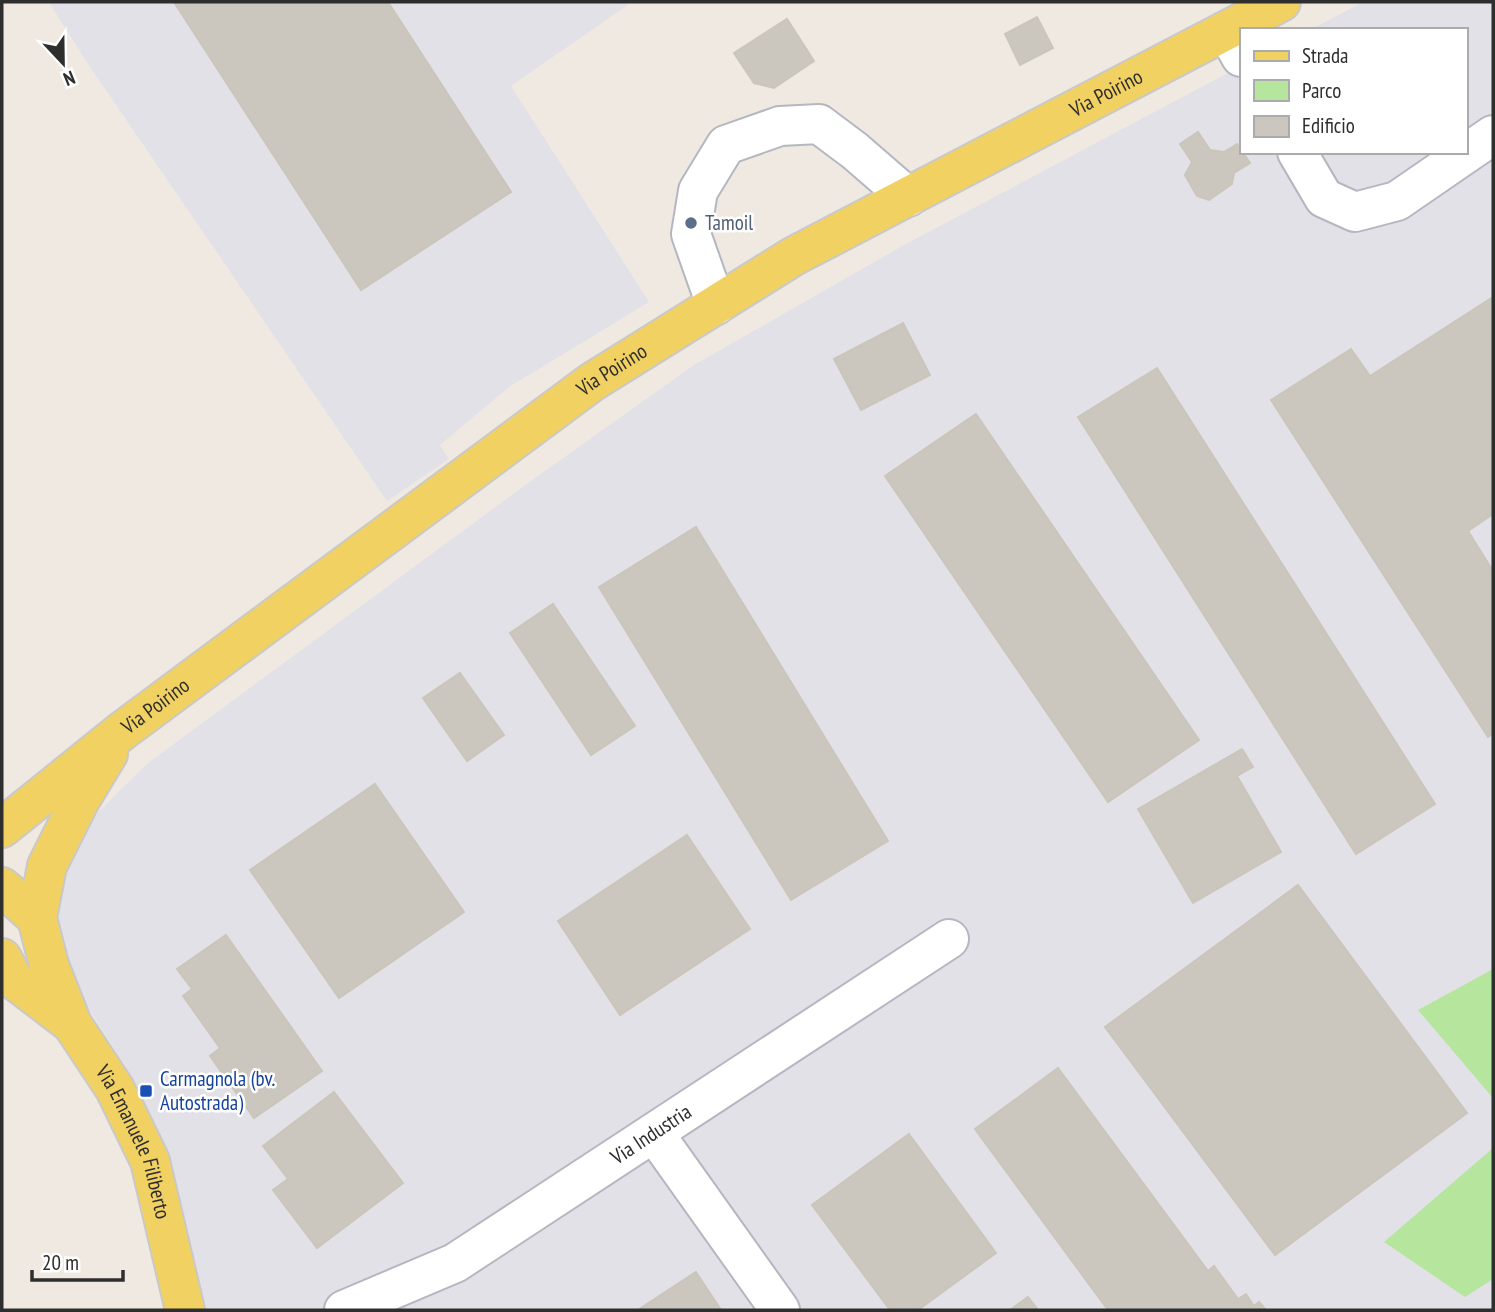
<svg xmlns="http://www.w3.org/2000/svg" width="1495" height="1312" font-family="'PT Sans Narrow',sans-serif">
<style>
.industrial{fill:#e3e1e8}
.green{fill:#b6e59e}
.building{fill:#cbc7bf;stroke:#cbc5ba;stroke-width:2}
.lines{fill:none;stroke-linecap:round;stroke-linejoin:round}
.minor-casing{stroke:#b4b7c1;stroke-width:42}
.major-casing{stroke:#c9c9c9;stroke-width:42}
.minor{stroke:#fff;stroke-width:38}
.major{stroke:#f2d163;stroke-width:38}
.service-dot{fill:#5c6f8a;stroke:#fff;stroke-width:2.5}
.transit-dot{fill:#1a4fb4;stroke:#fff;stroke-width:2.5}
.labels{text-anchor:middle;stroke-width:5;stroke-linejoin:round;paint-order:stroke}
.street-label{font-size:21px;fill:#2e2e2e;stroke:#fff}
.service-label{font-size:21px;fill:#4e5e75;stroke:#fff;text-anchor:start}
.transit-label{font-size:21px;fill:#164399;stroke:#fff;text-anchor:start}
</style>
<rect width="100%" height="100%" fill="#efe9e1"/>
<!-- industrial -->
<path class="industrial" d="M 49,2 L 632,2 L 511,86 L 649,302 L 509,387 L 440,445 L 449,459 L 387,501 L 88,64 Z
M 1363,2 L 1493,2 L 1493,1310 L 196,1310 L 170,1196 L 124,1064 L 81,997 L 58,934 L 56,890 L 87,823 L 148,763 L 528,483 L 694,365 L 904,245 L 1241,66 L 1241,152 L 1465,152 L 1465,30 L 1310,30 Z"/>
<!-- green -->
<path class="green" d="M 1493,969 L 1493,1098 L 1418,1010 Z
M 1493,1148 L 1493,1279 L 1465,1297 L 1384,1242 Z"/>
<!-- building -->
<path class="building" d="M 174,2 L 388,2 L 511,192 L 361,290 Z
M 1037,17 L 1053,48 L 1020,65 L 1005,34 Z
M 787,19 L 814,61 L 774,88 L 754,83 L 734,53 Z
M 1198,132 L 1210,150 L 1224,152 L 1237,144 L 1250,163 L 1234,173 L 1232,184 L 1209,200 L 1197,196 L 1185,175 L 1192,162 L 1180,144 Z
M 1493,297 L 1493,514 L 1468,531 L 1493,571 L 1493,734 L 1488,737 L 1271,400 L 1351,349 L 1370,376 Z
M 903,323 L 930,375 L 861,410 L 834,359 Z
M 1157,368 L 1435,804 L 1356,854 L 1078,417 Z
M 976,414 L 1199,740 L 1108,802 L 885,476 Z
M 696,527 L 888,841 L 791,900 L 599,587 Z
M 553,604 L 635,726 L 591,755 L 510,633 Z
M 460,673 L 504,735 L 467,761 L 423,698 Z
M 1242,749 L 1253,767 L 1237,776 L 1281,852 L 1193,903 L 1138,809 Z
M 375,784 L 464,912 L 339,998 L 250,870 Z
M 687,835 L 750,929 L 620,1015 L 558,921 Z
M 1298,885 L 1467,1113 L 1275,1255 L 1105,1027 Z
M 226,935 L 322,1071 L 254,1118 L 210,1056 L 220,1048 L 183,996 L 192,989 L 177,969 Z
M 1058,1068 L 1208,1271 L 1214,1266 L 1238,1299 L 1246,1294 L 1254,1306 L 1259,1302 L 1266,1310 L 1108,1310 L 975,1129 Z
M 334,1092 L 403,1183 L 317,1248 L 273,1190 L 288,1179 L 263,1146 Z
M 909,1134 L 996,1253 L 918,1310 L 890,1310 L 812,1205 Z
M 696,1272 L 721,1310 L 638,1310 Z
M 1028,1297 L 1038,1310 L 1010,1310 Z"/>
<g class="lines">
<!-- minor casing -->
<g class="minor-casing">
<g id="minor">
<path d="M 1226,31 L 1241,57"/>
<path d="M 1297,152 L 1324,198 L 1355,212 L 1397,201 L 1493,135"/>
<path d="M 716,305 L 691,234 L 698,191 L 726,145 L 780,126 L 819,124 L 855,151 L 908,197"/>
<path d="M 654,1133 L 780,1310"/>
<path id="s1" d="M 344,1310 L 455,1263 L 949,939"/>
</g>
</g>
<!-- major casing -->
<g class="major-casing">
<g id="major">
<path id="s2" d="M 108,754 L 79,802 L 47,866 L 37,918 L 49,965 L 72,1024 L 115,1089 L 150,1161 L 185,1310"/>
<path id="s3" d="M 2,828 L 122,731 L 592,382 L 794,256 L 1281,2"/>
<path d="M 2,887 L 37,918"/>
<path d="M 2,958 L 13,979 L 72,1024"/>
</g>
</g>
<!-- minor -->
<use href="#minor" class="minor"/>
<!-- major -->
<use href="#major" class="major"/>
</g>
<!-- markers -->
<circle class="service-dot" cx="691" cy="223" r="7"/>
<rect class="transit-dot" x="139" y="1084" width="14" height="14" rx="3.5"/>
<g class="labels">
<!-- street labels -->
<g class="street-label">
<text dy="7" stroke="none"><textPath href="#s3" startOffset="1330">Via Poirino</textPath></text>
<text dy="7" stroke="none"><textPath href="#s3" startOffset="763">Via Poirino</textPath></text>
<text dy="7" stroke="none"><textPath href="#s3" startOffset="196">Via Poirino</textPath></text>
<text dy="7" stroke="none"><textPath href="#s1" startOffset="355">Via Industria</textPath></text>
<text dy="7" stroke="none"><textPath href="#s2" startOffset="427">Via Emanuele Filiberto</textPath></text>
</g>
<!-- service labels -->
<g class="service-label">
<text x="705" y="230">Tamoil</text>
</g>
<!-- transit labels -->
<g class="transit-label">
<text x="160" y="1086">Carmagnola (bv.<tspan x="160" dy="24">Autostrada)</tspan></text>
</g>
</g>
<!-- border -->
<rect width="1495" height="1312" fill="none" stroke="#2e2e2e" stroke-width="7"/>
<!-- legend -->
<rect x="1240" y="28" width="228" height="126" fill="#ffffff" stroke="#ababab" stroke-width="2"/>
<rect x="1254" y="51" width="35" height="10" fill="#f2d163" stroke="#ababab" stroke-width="2"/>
<text x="1302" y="63" font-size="21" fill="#2e2e2e">Strada</text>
<rect x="1254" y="80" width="35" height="21" fill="#b6e59e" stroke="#ababab" stroke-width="2"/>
<text x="1302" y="98" font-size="21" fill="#2e2e2e">Parco</text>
<rect x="1254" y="116" width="35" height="21" fill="#cbc7bf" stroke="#ababab" stroke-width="2"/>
<text x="1302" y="133" font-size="21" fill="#2e2e2e">Edificio</text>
<!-- north arrow -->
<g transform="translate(63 63) rotate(158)" stroke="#ffffff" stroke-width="5" paint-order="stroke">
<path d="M0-5L12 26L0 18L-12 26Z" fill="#2e2e2e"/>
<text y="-10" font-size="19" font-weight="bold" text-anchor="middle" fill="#2e2e2e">N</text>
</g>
<!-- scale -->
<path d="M32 1270v10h91v-10" fill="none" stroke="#2e2e2e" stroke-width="3.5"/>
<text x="42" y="1270" font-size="21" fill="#2e2e2e" stroke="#ffffff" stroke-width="5" paint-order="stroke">20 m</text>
</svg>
